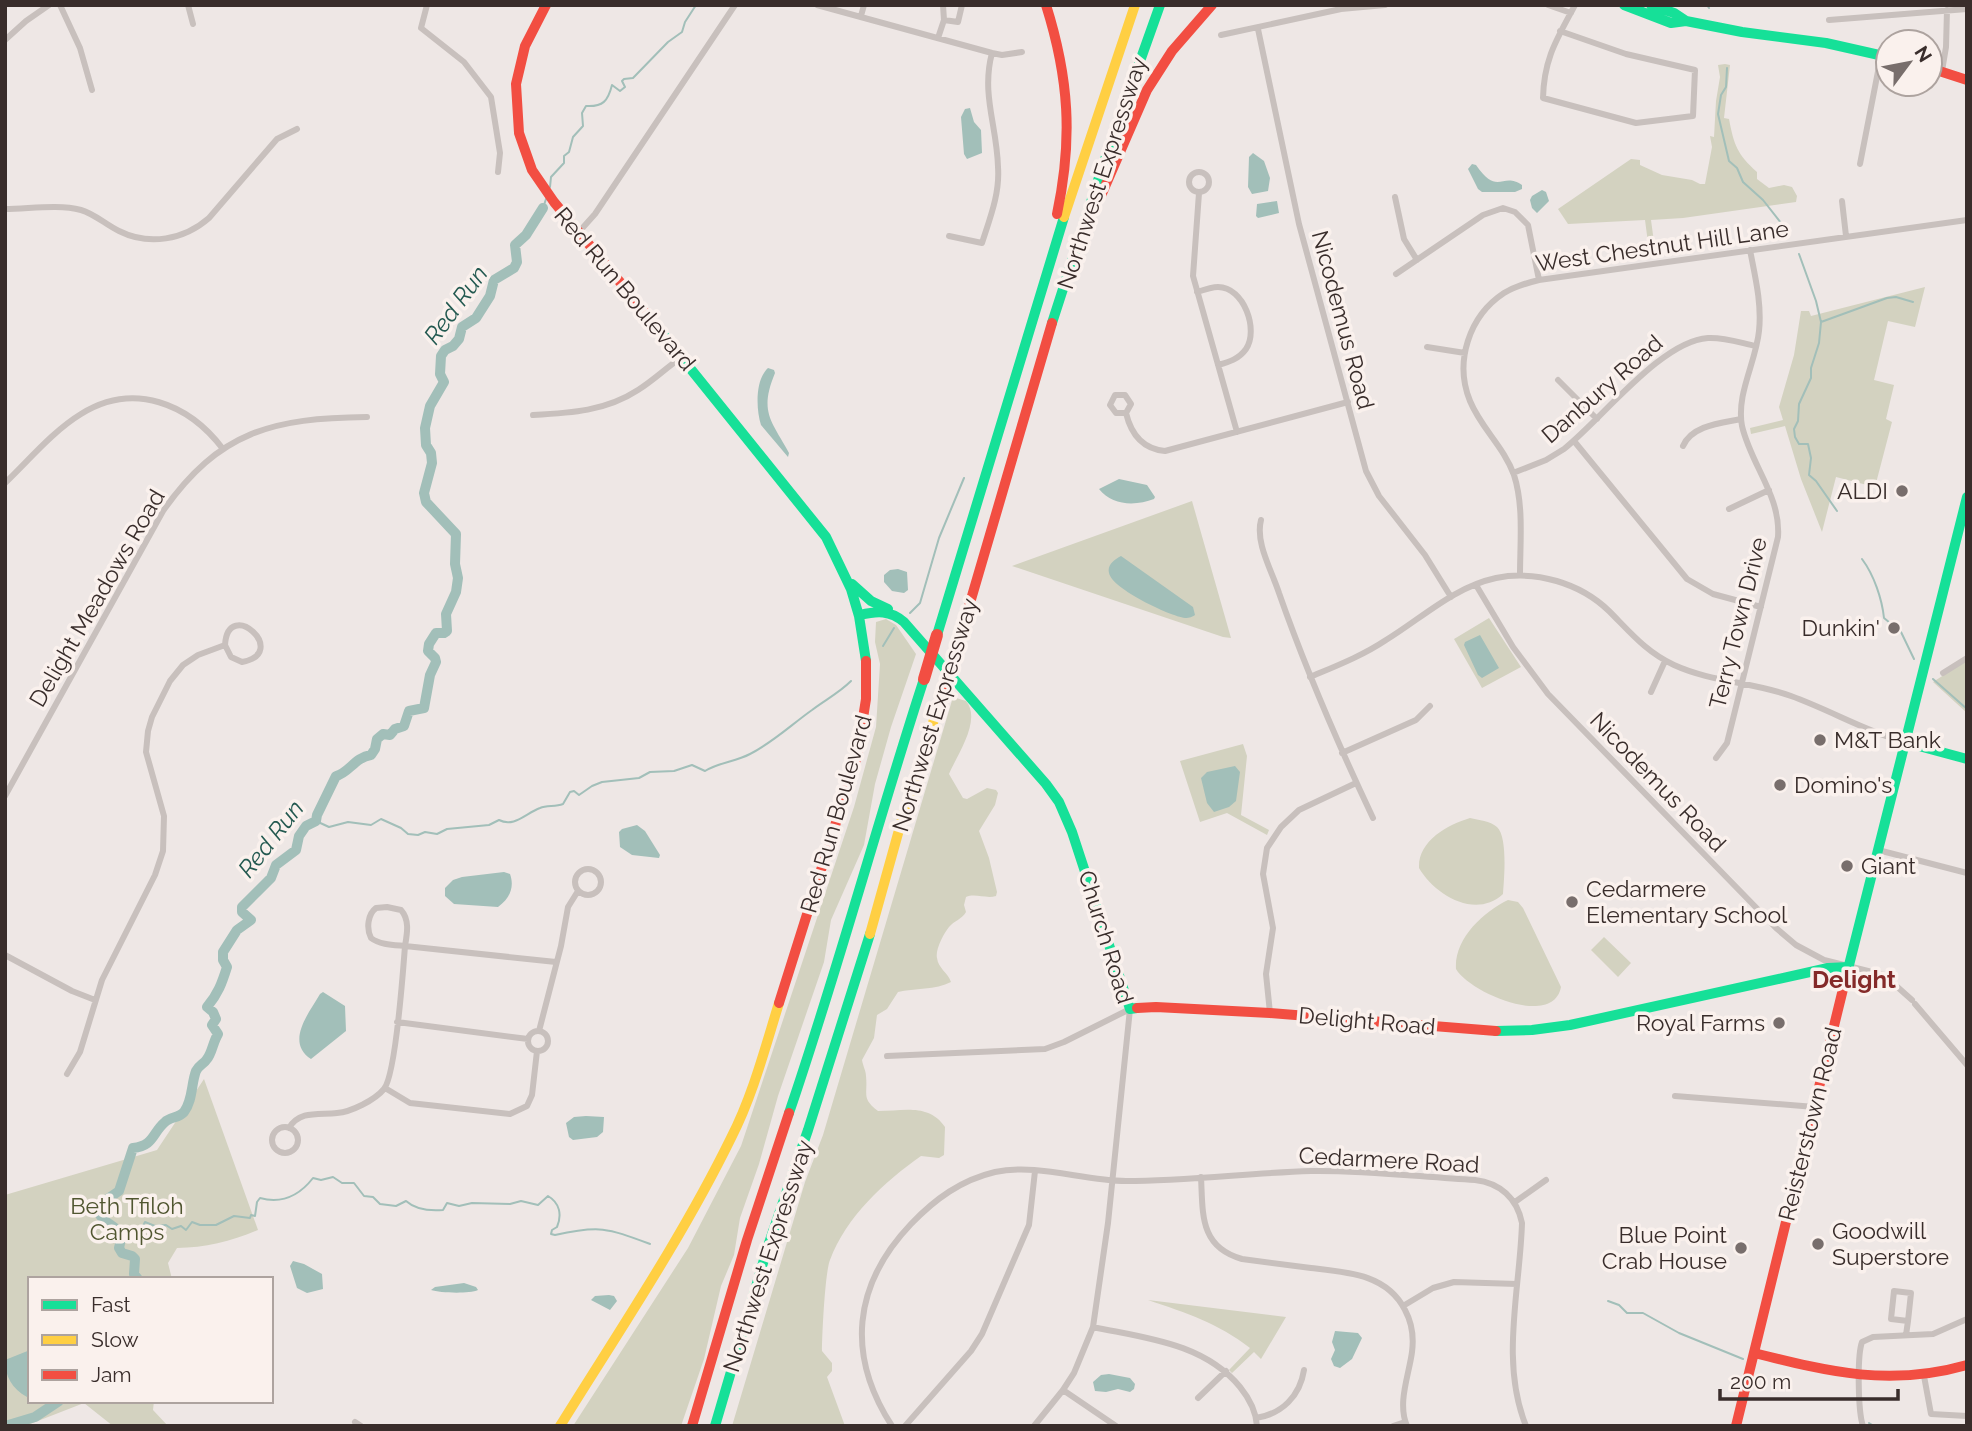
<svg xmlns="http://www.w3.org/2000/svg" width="1972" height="1431" font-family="Raleway,sans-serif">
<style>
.green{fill:#d3d2c0}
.water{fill:#a2bfb9}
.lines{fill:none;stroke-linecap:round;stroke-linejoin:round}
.stream{stroke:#a2bfb9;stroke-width:2}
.river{stroke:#a2bfb9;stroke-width:10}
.street{stroke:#c8c0bd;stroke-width:6}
.fast{stroke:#16e098;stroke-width:10}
.slow{stroke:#ffcf43;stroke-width:10}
.jam{stroke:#f24e42;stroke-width:10}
.jam-bridge{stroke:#f24e42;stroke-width:12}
.poi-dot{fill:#786e6c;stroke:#faf1ed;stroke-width:2.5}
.labels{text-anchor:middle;stroke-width:7;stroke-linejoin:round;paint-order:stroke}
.street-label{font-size:23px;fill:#392d2b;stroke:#faf1ed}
.poi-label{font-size:23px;fill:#392d2b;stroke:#faf1ed;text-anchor:start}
.park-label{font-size:23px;fill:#505630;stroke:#faf1ed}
.water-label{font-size:24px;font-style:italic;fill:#235950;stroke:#faf1ed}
.neighbourhood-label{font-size:24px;font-weight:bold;fill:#842a29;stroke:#faf1ed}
</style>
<rect width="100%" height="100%" fill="#eee7e5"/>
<!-- green -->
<path class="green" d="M 1725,64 L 1730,65 L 1724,118 L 1729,119 C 1734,145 1737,154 1757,172 L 1757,179 L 1769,188 L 1784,185 L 1792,187 L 1797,196 L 1796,202 L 1683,218 L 1651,220 L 1656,257 L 1650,258 L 1645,220 L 1568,224 L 1558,209 L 1631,159 L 1640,160 L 1640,165 L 1662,175 L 1692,180 L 1700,184 L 1705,184 L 1712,147 L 1710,136 L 1714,137 L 1716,101 L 1720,77 L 1718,65 Z
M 1925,287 L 1915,327 L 1888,321 L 1874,380 L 1894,385 L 1886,419 L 1892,422 L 1875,487 L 1836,477 L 1822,532 L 1801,479 L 1785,426 L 1751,434 L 1750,428 L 1783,420 L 1779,407 L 1794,355 L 1801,311 L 1809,311 L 1811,316 Z
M 1192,501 L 1231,638 L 1223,637 L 1012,566 Z
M 1489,618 L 1521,667 L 1482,688 L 1454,639 Z
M 886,619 L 896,625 L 916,654 L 891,727 L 875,784 L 864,845 L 831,920 L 824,962 L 778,1096 L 759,1164 L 740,1218 L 734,1255 L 721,1286 L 704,1359 L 681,1426 L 573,1426 L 688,1248 L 741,1146 L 854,807 L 876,727 L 880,664 L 875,642 L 876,622 Z
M 1967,660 L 1967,713 L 1933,682 Z
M 953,697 L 966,701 C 982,720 957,755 949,774 L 963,798 L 967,799 L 987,788 L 996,790 L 998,793 L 995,805 L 979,831 L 989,858 L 997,892 L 996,896 C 986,899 975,893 966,897 L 964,905 L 966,912 C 962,919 954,921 949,927 C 944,933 935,950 937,958 C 938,968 948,973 951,982 C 936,990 914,988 898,992 L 887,1009 L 877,1015 L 874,1038 L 862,1060 C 863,1066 866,1071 866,1076 C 868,1095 861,1098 878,1111 C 903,1111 929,1103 945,1127 L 944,1155 L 939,1158 L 921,1156 C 884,1182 846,1217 830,1260 C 825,1272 822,1336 822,1351 L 832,1363 L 832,1371 L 827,1377 L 845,1426 L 732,1426 L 805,1182 L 823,1135 Z
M 1243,744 L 1247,756 L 1241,815 L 1269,830 L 1267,835 L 1227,813 L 1200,822 L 1180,761 Z
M 1470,818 C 1479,820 1490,821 1497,827 C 1508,837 1504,880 1503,894 C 1475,920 1434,894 1419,868 C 1418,841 1447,825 1470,818 Z
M 1508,900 L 1518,902 L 1523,908 L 1561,987 C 1553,1029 1469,992 1456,969 C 1454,939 1483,912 1508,900 Z
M 1604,937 L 1631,963 L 1618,977 L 1591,950 Z
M 204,1079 L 258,1230 C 233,1241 205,1248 177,1248 L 168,1263 L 172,1279 L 30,1279 L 30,1401 L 154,1401 L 153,1410 L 168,1426 L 113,1426 L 84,1403 L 25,1426 L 5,1426 L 5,1195 L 157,1150 Z
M 1148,1300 L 1286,1317 L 1261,1359 L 1254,1352 L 1232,1373 L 1229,1370 L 1250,1348 C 1218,1323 1186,1313 1148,1300 Z"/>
<!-- water -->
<path class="water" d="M 970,108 L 974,122 L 981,130 L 982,153 L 967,159 L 964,154 L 961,117 L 965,109 Z
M 1253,153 L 1264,161 L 1270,178 L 1268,191 L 1252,194 L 1248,187 L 1249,157 Z
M 1472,164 L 1476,165 C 1498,197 1502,171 1522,185 L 1522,189 L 1515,192 L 1482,192 L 1478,189 L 1468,169 Z
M 1542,190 L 1546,192 L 1549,201 L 1537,213 L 1532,208 L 1530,200 L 1532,196 Z
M 1277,201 L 1279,213 L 1258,218 L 1256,216 L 1257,204 Z
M 768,368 L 774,370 L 775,373 C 759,412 771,420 789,453 L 788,457 L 761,425 C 756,409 755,380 768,368 Z
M 1119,479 L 1147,485 L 1155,497 L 1154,499 C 1136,506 1112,506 1099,489 Z
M 1121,556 L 1193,607 L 1195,615 C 1192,617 1190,618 1185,618 C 1170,616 1112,589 1109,573 C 1107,565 1114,560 1121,556 Z
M 898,569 L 907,572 L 908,590 L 904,593 L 892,591 L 884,582 L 884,575 L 890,570 Z
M 1480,635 L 1499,668 L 1482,678 L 1478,675 L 1464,645 L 1465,642 Z
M 1235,766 L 1240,772 L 1236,801 L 1229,807 L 1214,812 L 1207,803 L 1201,778 L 1207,772 Z
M 637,825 L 645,831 L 660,855 L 659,858 L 632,855 L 620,847 L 619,832 L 622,829 Z
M 504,872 L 510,874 C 515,888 509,899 498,907 L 454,904 L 445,896 L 445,888 L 453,880 L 462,877 Z
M 323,992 L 345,1006 L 346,1031 L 311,1059 C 285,1042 309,1013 320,994 Z
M 586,1116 L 604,1117 L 603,1132 L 597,1137 L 573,1140 L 569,1137 L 566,1123 L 574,1117 Z
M 293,1261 L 304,1264 L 322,1274 L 323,1289 L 307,1293 L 297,1288 L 290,1266 Z
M 464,1283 L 476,1287 L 478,1290 C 469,1294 440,1293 431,1290 L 435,1287 Z
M 609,1295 L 614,1296 L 617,1301 L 610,1310 L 591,1300 L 595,1296 Z
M 1335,1331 L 1358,1333 L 1362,1338 L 1352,1359 L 1340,1368 L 1334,1366 L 1331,1359 L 1335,1350 L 1332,1342 Z
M 30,1350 L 30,1397 L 27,1397 C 12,1389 5,1376 5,1360 Z
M 1109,1374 L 1130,1378 L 1135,1384 L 1134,1389 L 1130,1392 L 1118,1389 L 1106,1392 L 1095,1391 L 1093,1382 L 1101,1375 Z"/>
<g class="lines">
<!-- stream -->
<path class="stream" d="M 1707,5 L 1709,8
M 1727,68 L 1726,87 L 1721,95 L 1718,114 L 1729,161 L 1737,168 L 1743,182 L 1763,200 L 1789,233
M 550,187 L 551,177 L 564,163 L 564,156 L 569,152 L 573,137 L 583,126 L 582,113 L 586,106 C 603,107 608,101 612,85 L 620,91 L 625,87 L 622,81 L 624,79 L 633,78 L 668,42 L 682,32 L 685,22 L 696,5
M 543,208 L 546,199
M 1799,254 L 1816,301 L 1821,322 L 1819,343 L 1811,368 L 1811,378 L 1799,404 L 1798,421 L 1794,429 L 1795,437 L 1799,444 L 1808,444 L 1811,458 L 1809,475 L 1816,481 L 1837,511
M 1821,322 L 1887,298 L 1896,297 L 1913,302
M 1862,559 C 1874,575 1882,599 1884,618 L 1901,632 L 1914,659
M 910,613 L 920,603 L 939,538 L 964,478
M 883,646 L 894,628
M 1933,679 L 1967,709
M 316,821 L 329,827 L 348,822 L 371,825 L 381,819 L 401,828 L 408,834 L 418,835 L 425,832 L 437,834 L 447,829 L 489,825 L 499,820 C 514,828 526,813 540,808 C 547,805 555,807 563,804 L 570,792 L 574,791 L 579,795 L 592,786 L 602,782 L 639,778 L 650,772 L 674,771 L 692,765 L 705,771 C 719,762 735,762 750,754 C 772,743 791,725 812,710 C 825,700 839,693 851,681
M 120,1245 L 128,1238 L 127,1230 L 130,1227 L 142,1228 L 145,1222 L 155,1226 L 166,1225 L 172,1229 L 181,1226 L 186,1230 L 192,1222 L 200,1225 L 216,1225 L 234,1216 L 250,1218 L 251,1215 L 255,1216 L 257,1202 L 260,1198 C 282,1204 299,1196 313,1178 L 321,1180 L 333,1177 L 342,1183 L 354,1183 L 364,1196 L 373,1197 L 380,1204 L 396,1206 L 406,1201 C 416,1210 430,1211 443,1210 L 447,1203 L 459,1206 L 472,1203 L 510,1204 L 521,1201 L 538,1205 L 548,1196 C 560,1203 562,1215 557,1227 L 552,1230 L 551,1234 L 555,1235 C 600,1225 607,1228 650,1244
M 1608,1301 L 1619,1305 L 1627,1313 L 1643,1313 L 1679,1333 L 1743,1359
M 1869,1423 L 1874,1426"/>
<!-- river -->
<path class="river" d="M 138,1279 L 134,1274 L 135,1259 L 132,1256 L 122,1253 L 119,1248 C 126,1224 105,1228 99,1213 L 103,1202 L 119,1191 L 133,1148 C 154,1146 152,1133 165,1122 C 170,1117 179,1118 184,1112 C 193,1100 191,1084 196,1071 C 199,1065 204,1064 207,1059 C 212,1053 213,1042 218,1034 L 212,1025 L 216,1019 L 213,1012 L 207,1007 C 218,994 222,983 227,967 L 223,960 L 223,952 L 237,930 L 251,920 L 242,912 L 242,907 L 271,878 L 276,865 L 296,850 L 299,836 L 306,826 L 316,821 L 317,815 L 336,776 C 349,773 355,757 371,755 L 375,749 L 377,739 L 383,734 L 390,735 L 395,729 L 404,726 L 409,711 L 424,708 L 430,675 L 436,662 L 435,658 L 428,651 L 429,644 L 436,633 L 444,633 L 447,631 L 446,614 L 456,592 L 458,578 L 455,564 L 456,534 L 426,502 L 424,493 L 432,463 L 431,453 L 426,445 L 425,428 L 430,406 L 444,382 L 440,374 L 441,356 L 445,350 L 453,346 L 459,339 L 462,327 L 476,318 L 490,296 L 494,280 L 514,268 L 517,262 L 515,245 L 526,235 L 543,208
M 5,1426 L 35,1417 L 59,1401"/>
<!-- street -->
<path class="street" d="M 60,5 L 80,48 L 92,90
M 188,5 L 193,24
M 427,5 L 421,28 L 464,62 L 491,97 L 500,153 L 498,172
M 817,5 L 992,53 L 1002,55 L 1022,52
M 1548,5 L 1571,13
M 861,16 L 864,5
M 944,20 L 958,22 L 962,5
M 1829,20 L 1967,9
M 1258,29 L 1299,224 L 1366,471 L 1379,496 L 1425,555 L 1451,597
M 1560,31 L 1626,54 L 1695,70 L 1693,116 L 1636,123 L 1543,98 C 1544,58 1557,39 1575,5
M 1221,35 L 1341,9 L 1385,5
M 938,38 L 944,20 L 943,5
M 5,40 L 26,21 L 49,5
M 1942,71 L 1946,47 L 1947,10
M 1860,164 L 1881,56
M1189 182a10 10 0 1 1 20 0a10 10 0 1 1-20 0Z
M 1199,193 L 1193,276 L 1237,432
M 1395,197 L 1404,239 L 1417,260
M 1842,201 L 1846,236
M 5,209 C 29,209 58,204 81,210 C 95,214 106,225 119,231 C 149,246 184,240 209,218 L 277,139 L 297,129
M 578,233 L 595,214 L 735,5
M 949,236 L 982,243 C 990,218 1000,193 998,167 C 997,126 981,94 992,53
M 1396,274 L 1483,215 L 1503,208 L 1515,212 L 1528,225 L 1539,280
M 1197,292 C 1203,290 1212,287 1218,287 C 1244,287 1259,330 1246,349 C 1239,359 1229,362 1218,365
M 1427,347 L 1465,353
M 1558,380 L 1597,419
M 1126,413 L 1116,413 L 1110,405 L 1115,395 L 1125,395 L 1131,404 L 1126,413 C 1131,434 1143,449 1165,451 L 1348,402
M 533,415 C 571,413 606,411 638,390 C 654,380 667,367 682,357
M 1574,441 L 1687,579 L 1713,594 L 1761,607
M 1683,446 C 1692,425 1722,423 1741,419
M 1513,473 L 1546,460 L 1564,449 C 1602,419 1661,341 1708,338 C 1724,337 1741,343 1756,346
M 5,483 C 29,460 53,431 81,414 C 134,381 189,404 223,449
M 1729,509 L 1769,490
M 1261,520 C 1255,543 1272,571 1279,593 C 1306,670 1338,744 1373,818
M 1520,575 C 1520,543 1524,506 1514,475 C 1504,447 1481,428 1470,401 C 1454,362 1469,316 1504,293 C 1515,286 1527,283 1539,280 L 1967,220
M 1476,585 L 1513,647 L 1548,694 L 1776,928 L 1796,945 L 1824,960 L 1884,975 L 1912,1000
M 1943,673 L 1967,658
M 1310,677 C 1336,666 1362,656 1386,640 C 1422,618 1454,587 1496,578 C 1536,570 1580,583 1609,611 C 1630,632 1646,652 1674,665 C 1711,682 1753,682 1791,696 C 1830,710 1865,731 1904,742
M 1651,692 L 1665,661
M 1342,753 L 1416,720 L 1430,706
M 1716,758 L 1727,743 L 1778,537 C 1781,496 1751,465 1742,426 C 1736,394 1756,362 1759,331 C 1762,304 1755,276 1750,250
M 5,796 L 163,511 C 219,431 273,418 367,417
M 1878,850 L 1967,873
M575 882a13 13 0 1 1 26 0a13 13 0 1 1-26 0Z
M 5,955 L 72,991 L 95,1000
M 1915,1004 L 1967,1065
M 1270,1013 L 1266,974 L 1273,928 L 1263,874 L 1267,848 L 1281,827 L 1299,810 L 1356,783
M 397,1022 L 528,1039
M 539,1031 L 561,946 L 568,907 L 578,891
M528 1041a10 10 0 1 1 20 0a10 10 0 1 1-20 0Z
M 887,1056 L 1045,1049 L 1064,1042 L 1130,1009 L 1108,1223 L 1093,1327 L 1074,1373 L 1063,1390 L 1034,1426
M 67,1074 L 80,1052 L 102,980 L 155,875 L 163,851 L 164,816 L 146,752 L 148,731 L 152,717 L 170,681 L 183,665 L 198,655 L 225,645 C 228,596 291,653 242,662 L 231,657 L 225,645
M 385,1088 L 410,1103 L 510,1114 L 527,1106 L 532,1095 L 537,1051
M 1675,1096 L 1815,1107
M272 1140a13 13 0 1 1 26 0a13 13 0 1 1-26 0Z
M 289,1128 C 300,1110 319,1115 337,1113 C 351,1112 375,1100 384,1089 C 396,1074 403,971 405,946 C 407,934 410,920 401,910 L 387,907 L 376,908 C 368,914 366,928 371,938 C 380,945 394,945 405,946 L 556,962
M 1201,1177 C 1203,1213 1199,1247 1242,1259 C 1265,1262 1288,1265 1311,1268 C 1347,1272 1387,1274 1405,1310 C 1412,1323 1414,1337 1412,1352 C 1409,1375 1397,1403 1407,1426
M 1515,1202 L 1546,1180
M 1403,1306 L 1433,1288 L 1454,1282 L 1517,1284
M 1093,1327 C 1145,1338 1204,1343 1240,1387 C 1249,1398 1256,1411 1257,1426
M 1906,1335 L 1908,1321 L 1891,1319 L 1894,1291 L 1911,1293 L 1908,1321
M 1924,1376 L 1931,1414 L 1967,1416
M 1063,1390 L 1116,1426
M 1198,1398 L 1226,1371
M 1256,1418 C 1282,1414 1300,1396 1304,1370
M 355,1422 L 361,1426
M 892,1426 C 846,1355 853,1285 911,1224 C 935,1199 961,1180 995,1172 C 1038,1163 1083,1181 1126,1181 C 1188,1181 1249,1173 1311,1171 C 1365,1170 1420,1177 1475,1180 C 1500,1183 1517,1198 1522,1223 C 1520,1290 1500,1362 1526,1426
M 905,1426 L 971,1351 L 982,1334 L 1029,1225 L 1035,1171
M 1393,1426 L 1405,1422
M 1863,1426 C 1858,1412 1857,1356 1862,1342 L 1873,1337 L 1933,1334 L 1967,1319"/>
<!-- fast -->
<path class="fast" d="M 1624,5 L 1671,23 L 1686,21
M 1651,5 L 1674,13 L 1686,21 L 1742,32 L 1826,43 L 1888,57
M 648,316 L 826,537 L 851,589 L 859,616 L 866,661
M 1052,323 L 1103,165 L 1160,5
M 852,584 L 871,601 L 888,609
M 860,615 C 877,611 890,610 904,622 L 1046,784 L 1059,802 L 1072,832 L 1130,1009 L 1137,1008
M 937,635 L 1064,217
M 1904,742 L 1967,759
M 1845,981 L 1967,497
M 1496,1031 L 1532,1030 L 1570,1025 L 1828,968 L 1849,967
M 789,1113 C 838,970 877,823 924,679
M 715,1426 L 768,1246 L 808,1130 L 870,934"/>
<!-- slow -->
<path class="slow" d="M 1064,217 L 1135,5
M 870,934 L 904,812 L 942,695
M 560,1426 C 619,1331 682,1238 731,1138 C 753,1095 765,1048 779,1003"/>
<!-- jam -->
<path class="jam" d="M 546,5 L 525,46 L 516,84 L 519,133 L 532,170 L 554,202 L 648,316
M 1046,5 C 1069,78 1073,139 1057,214
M 1930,68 L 1967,80
M 1100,198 L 1147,90 L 1172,51 L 1212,5
M 955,654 L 1052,323
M 779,1003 L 857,756 L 866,699 L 866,661
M 1137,1008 L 1156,1007 L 1270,1013 L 1496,1031
M 1754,1353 C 1830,1372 1890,1387 1967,1365
M 692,1426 L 747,1240 L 789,1113
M 1736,1426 L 1845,981"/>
<!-- jam-bridge -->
<path class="jam-bridge" d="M 924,679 L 937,635
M 942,695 L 955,654"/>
</g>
<!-- markers -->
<g class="poi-dot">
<circle cx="1902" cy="491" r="7"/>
<circle cx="1894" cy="628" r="7"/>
<circle cx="1820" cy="740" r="7"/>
<circle cx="1780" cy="785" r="7"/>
<circle cx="1847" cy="866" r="7"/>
<circle cx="1572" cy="902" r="7"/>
<circle cx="1779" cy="1023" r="7"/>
<circle cx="1818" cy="1244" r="7"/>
<circle cx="1741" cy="1248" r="7"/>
</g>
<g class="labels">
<!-- street labels -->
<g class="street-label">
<text transform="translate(1102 173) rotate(-72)" y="8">Northwest Expressway</text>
<text transform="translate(1662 246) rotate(-8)" y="8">West Chestnut Hill Lane</text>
<text transform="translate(625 289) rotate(50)" y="8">Red Run Boulevard</text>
<text transform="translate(1343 320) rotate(75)" y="8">Nicodemus Road</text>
<text transform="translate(1602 389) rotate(-41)" y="8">Danbury Road</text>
<text transform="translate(97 598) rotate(-60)" y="8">Delight Meadows Road</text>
<text transform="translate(1738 623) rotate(-76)" y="8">Terry Town Drive</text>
<text transform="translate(935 715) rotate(-73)" y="8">Northwest Expressway</text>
<text transform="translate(1658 782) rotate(46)" y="8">Nicodemus Road</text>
<text transform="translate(836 814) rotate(-74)" y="8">Red Run Boulevard</text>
<text transform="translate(1106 937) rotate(73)" y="8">Church Road</text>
<text transform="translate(1367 1021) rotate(5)" y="8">Delight Road</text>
<text transform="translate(1810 1124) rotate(-76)" y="8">Reisterstown Road</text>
<text transform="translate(1389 1160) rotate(3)" y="8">Cedarmere Road</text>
<text transform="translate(768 1256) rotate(-72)" y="8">Northwest Expressway</text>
</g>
<!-- poi labels -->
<g class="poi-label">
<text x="1888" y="499" text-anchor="end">ALDI</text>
<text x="1880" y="636" text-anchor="end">Dunkin'</text>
<text x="1834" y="748">M&amp;T Bank</text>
<text x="1794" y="793">Domino's</text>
<text x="1861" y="874">Giant</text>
<text x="1586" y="897">Cedarmere<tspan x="1586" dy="26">Elementary School</tspan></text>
<text x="1765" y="1031" text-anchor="end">Royal Farms</text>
<text x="1832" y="1239">Goodwill<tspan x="1832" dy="26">Superstore</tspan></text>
<text x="1727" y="1243" text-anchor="end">Blue Point<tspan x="1727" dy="26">Crab House</tspan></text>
</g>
<!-- park labels -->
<g class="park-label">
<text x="127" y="1214">Beth Tfiloh<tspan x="127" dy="26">Camps</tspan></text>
</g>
<!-- water labels -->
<g class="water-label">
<text transform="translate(456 305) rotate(-54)" y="8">Red Run</text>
<text transform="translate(271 839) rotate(-52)" y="8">Red Run</text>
</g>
<!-- neighbourhood labels -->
<g class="neighbourhood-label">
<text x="1854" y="988">Delight</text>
</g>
</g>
<!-- border -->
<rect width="1972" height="1431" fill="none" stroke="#392d2b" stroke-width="14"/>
<!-- legend -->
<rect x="28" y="1277" width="245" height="126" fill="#faf1ed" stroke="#ada39f" stroke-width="2"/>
<rect x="42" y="1300" width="35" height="10" fill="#16e098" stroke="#ada39f" stroke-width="2"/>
<text x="91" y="1312" font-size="21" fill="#392d2b">Fast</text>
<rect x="42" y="1335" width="35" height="10" fill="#ffcf43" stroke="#ada39f" stroke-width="2"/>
<text x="91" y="1347" font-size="21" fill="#392d2b">Slow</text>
<rect x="42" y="1370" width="35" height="10" fill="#f24e42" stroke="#ada39f" stroke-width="2"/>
<text x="91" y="1382" font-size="21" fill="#392d2b">Jam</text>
<!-- north arrow -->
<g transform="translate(1909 63) rotate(58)"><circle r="33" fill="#faf1ed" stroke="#ada39f" stroke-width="2"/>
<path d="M0-5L12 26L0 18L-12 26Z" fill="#786e6c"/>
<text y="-10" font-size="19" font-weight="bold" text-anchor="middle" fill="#392d2b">N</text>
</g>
<!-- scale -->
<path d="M1720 1389v10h178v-10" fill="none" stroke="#392d2b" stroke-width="3.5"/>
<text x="1730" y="1389" font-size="21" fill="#392d2b" stroke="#faf1ed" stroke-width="5" paint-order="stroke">200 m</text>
</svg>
